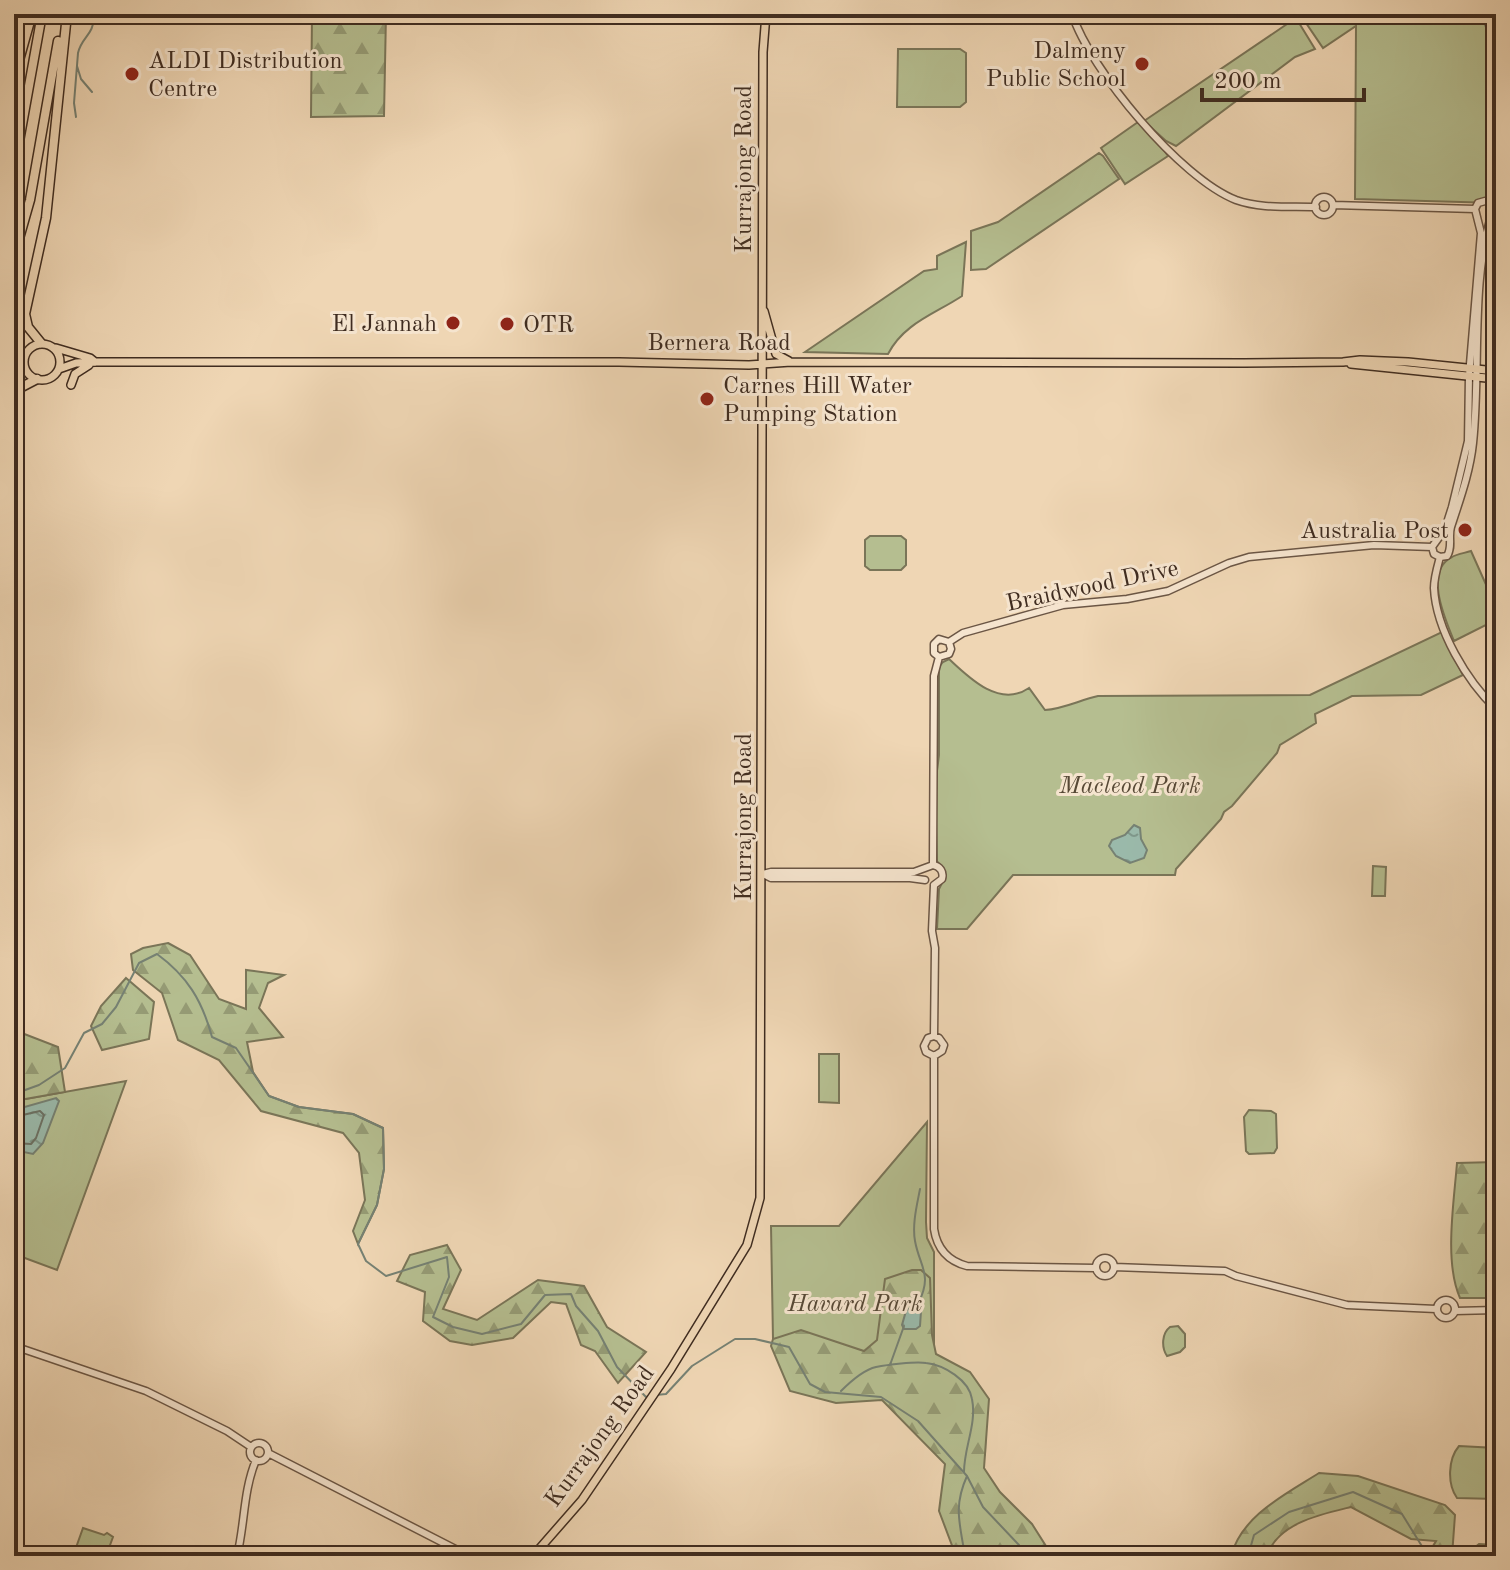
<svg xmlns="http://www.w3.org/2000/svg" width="1510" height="1570" font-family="'Old Standard TT',serif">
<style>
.green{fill:#b5be90;stroke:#7a7558;stroke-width:2}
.forest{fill:url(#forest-firs);stroke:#7a7558;stroke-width:2}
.water{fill:url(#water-ripples);stroke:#768173;stroke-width:2}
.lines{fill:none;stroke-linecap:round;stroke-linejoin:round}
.shore{stroke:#6c7265;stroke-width:2}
.stream{stroke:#768173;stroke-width:2}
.minor-casing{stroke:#6b5645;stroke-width:9}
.major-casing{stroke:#3f2c20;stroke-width:10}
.highway-casing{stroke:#3f2c20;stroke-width:11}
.minor{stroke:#f5e4ce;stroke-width:6}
.major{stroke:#efd6b4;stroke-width:7}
.highway{stroke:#efd6b4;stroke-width:8}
.poi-dot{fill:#8f2418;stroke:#f5e4ce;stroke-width:3}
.labels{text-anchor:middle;stroke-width:6;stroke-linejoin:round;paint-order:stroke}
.poi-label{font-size:24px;fill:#3f2c20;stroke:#f5e4ce;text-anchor:end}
.street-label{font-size:24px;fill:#3f2c20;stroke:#f5e4ce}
.park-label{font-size:24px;font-style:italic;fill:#574936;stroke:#f5e4ce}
</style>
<defs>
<pattern id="forest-firs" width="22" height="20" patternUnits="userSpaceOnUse" patternTransform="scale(2)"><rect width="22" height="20" fill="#b5be90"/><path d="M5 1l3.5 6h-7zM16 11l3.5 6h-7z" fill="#959b75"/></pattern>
<pattern id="water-ripples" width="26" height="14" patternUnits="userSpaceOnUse" patternTransform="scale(2)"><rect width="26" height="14" fill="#9ab9aa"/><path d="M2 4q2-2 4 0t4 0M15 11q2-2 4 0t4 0" fill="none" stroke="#7f978a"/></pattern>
</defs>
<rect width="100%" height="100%" fill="#efd6b4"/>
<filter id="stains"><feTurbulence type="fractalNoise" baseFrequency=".0025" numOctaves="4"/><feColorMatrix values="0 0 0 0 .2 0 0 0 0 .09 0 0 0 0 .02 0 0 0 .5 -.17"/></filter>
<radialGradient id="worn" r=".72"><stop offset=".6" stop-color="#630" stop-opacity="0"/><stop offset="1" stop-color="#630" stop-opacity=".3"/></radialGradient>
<!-- green -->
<path class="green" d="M 1303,14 L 1496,14 L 1496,203 L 1355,199 L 1356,26 L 1323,48 L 1302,17 Z
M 1296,18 L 1315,49 L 1295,57 L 1176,146 L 1166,141 L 1144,121 Z
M 898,49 L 960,49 L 966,53 L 966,102 L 960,107 L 897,107 Z
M 1138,122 L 1161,146 L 1168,156 L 1125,184 L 1101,148 Z
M 1099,153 L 1103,156 L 1119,179 L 986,269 L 971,270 L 971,231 L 998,222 Z
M 966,242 L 962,296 C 935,314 904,323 888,354 L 805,352 L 924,271 L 937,269 L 937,256 Z
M 870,536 L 901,536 L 906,540 L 906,565 L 901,570 L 870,570 L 865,566 L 865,540 Z
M 1471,551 L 1496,607 L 1496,620 L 1454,641 C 1446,621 1423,571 1452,557 C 1457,554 1465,553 1471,551 Z
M 1442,632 L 1463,675 L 1421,695 L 1352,696 L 1315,714 L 1316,723 L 1280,745 L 1277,753 L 1232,806 L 1224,812 L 1221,819 L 1176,869 L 1175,875 L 1013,875 L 967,929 L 937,929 L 939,889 L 946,875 L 937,861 L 935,787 L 939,755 L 939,667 L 943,662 L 949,659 C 970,679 1000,708 1029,688 L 1045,710 C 1063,709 1080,700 1098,696 L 1310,695 Z
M 1373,866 L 1386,867 L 1385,896 L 1372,896 Z
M 819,1054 L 839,1054 L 839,1103 L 819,1102 Z
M 126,1081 L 57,1270 L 14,1254 L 14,1101 Z
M 1249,1110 L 1271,1111 L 1276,1114 L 1277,1148 L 1274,1153 L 1249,1154 L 1246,1151 L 1244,1117 Z
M 927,1122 L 926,1222 L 927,1238 L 934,1252 L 934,1357 L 986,1400 L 985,1454 L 974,1481 L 880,1391 L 800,1361 L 773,1339 L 771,1226 L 839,1226 Z
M 1178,1326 L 1185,1334 L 1185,1347 L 1180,1352 L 1167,1356 C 1161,1347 1162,1333 1170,1327 Z
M 1459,1446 L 1496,1448 L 1496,1499 L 1457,1498 C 1447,1484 1448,1459 1459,1446 Z
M 83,1528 L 104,1535 L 107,1533 L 113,1537 L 106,1556 L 73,1556 Z
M 1479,1544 L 1496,1545 L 1496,1556 L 1469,1556 L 1469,1552 Z"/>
<!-- forest -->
<path class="forest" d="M 312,14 L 386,14 L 384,116 L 311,117 Z
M 168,943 L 190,955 L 219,999 L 246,1009 L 246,970 L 284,975 L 268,983 L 259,1008 L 283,1037 L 247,1042 L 253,1072 L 269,1096 L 299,1107 L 353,1114 L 383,1128 L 384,1169 L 377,1205 L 358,1244 L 353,1231 L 365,1200 L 359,1153 L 343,1133 L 261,1111 L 219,1060 L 178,1040 L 162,993 L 133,970 L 131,954 L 143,948 Z
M 126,978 L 154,1002 L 149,1039 L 102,1050 L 91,1026 L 101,1006 Z
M 14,1030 L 58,1047 L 65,1092 L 14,1101 Z
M 1496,1162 L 1496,1298 L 1460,1298 C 1444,1262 1454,1202 1457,1163 Z
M 447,1245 L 461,1270 L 443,1309 L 477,1320 L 538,1280 L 584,1286 L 607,1327 L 646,1352 L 618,1383 L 595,1351 L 581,1345 L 566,1304 L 551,1302 L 513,1338 L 472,1345 L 450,1341 L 423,1321 L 425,1292 L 397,1281 L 410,1255 Z
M 912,1270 L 921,1270 L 930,1278 L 932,1335 L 936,1354 L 970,1372 L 989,1399 L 984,1468 L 1000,1492 L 1032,1524 L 1046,1546 L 1058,1556 L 956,1556 L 939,1511 L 945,1464 L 882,1400 L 836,1403 L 790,1391 L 771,1346 L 773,1339 L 801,1330 L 864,1351 L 877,1340 L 885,1279 Z
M 1319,1473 L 1358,1476 L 1445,1505 L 1455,1515 L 1452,1556 L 1427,1556 L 1436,1541 L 1411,1539 L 1351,1507 C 1322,1514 1277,1523 1267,1556 L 1231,1556 C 1242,1515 1286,1494 1319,1473 Z"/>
<!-- water -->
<path class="water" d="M 1134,825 L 1140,828 L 1141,839 L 1147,850 L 1144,858 L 1130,863 L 1116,856 L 1109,846 L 1112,840 L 1125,835 Z
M 56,1098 L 59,1101 L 43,1143 L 33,1154 L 14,1150 L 14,1110 Z
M 918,1303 L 921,1311 L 920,1326 L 916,1329 L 904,1329 L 902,1325 L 906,1311 Z"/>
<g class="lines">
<!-- shore -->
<path class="shore" d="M 14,1117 L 40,1111 L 44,1115 L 36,1138 L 31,1144 L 14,1143"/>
<!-- stream -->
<path class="stream" d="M 1480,14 L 1496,49
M 77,66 L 81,79 L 92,92
M 76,117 L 74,103 L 78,53 C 82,36 93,37 95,14
M 14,1094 L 39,1085 L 65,1068 L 84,1033 L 102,1024 L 116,1007 L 139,963 L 157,954 C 187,976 202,1000 212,1037 L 236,1048 L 269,1096 L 299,1107 L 353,1114 L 383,1128 L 384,1169 L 377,1205 L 358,1244 L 366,1261 L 386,1276 L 447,1257 L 449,1277 L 433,1317 L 453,1327 L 482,1334 L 521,1324 L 545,1295 L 571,1294 L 576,1306 L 598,1331 L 617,1367 L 646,1397 L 650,1396
M 918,1304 C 933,1274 920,1268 915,1241 C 912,1224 917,1205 920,1189
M 890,1365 L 904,1326
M 841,1391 C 850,1382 863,1370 876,1367 C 886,1365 916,1361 926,1363 C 944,1365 969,1380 972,1399 C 977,1424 964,1447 964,1472
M 656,1395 L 666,1394 L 692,1366 L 735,1339 L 755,1339 L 789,1347 L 810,1384 L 825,1392 L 881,1397 L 918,1421 L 967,1476 L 983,1507 L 1019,1545 L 1025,1556
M 965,1556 C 960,1524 953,1507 967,1476
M 1248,1556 L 1254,1535 L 1289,1512 L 1353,1492 L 1402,1514 L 1428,1556"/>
<!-- minor casing -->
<g class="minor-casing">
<path id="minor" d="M 1072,14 C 1091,71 1180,178 1236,200 C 1261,209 1290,206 1316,207
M1315 206a9 9 0 1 1 18 0a9 9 0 1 1-18 0Z
M 1333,205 L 1475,209
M 1475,209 L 1478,203 L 1485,201 L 1490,203 L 1493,210
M 1440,557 L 1447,556 C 1453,547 1448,537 1451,527 C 1460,499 1470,472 1473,443 C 1481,368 1470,281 1493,210
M 1440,557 L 1434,554 L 1432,547 L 1445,529 L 1452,507 L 1468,441 L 1469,376 L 1481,233 L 1475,209
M 1440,557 C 1437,568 1434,578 1434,588 C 1436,630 1467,681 1496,709
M 949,642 L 963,633 L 1063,605 L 1127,599 L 1168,591 L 1229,563 L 1249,557 L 1374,545 L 1432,547
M 939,657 L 934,653 L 934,644 L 939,639 L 949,642
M 939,657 L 949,654 L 951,649 L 949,642
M 933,865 L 934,676 L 939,657
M 933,865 C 940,866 944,872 942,879 L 934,885
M 763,874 L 771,872 L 914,872 L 933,865
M 763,874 L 771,878 L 910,878 L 925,880
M 934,1036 L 935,948 L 932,931 L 934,885
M 934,1056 L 934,1229 C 937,1249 948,1261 967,1266 L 1095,1268
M 934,1056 L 942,1051 L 944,1045 L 939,1038 L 934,1036
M 934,1056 L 926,1052 L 924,1046 L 928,1038 L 934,1036
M1096 1267a9 9 0 1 1 18 0a9 9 0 1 1-18 0Z
M 1114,1267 L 1225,1271 L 1236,1276 L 1347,1305 L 1436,1309
M1437 1309a9 9 0 1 1 18 0a9 9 0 1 1-18 0Z
M 1455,1311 L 1496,1310
M 14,1346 L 146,1391 L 227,1431 L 251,1447
M250 1452a9 9 0 1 1 18 0a9 9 0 1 1-18 0Z
M 268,1453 L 469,1556
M 237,1556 C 245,1524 243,1491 256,1460"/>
</g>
<!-- major casing -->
<g class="major-casing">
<path id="major" d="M 764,311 L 776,354 L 789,361
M24 362a18 18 0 1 1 36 0a18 18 0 1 1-36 0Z
M 56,348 L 90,358 L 95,362
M 1351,364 L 1496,379
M 14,367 L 27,372
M 59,369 L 76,363 L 95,362 L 619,362 L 749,365 L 791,362 L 1244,363 L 1343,362 L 1360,360 L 1408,362 L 1496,371
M 71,385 L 75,374 L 89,365
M 533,1556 L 582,1500 L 671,1369 L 747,1245 L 760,1198 L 763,52 L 766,14"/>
</g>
<!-- highway casing -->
<g class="highway-casing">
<path id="highway" d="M 14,78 L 32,14
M 14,169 L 42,14
M 14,256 L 30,200 L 58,41
M 41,343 L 28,327 L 25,314 L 46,218 L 67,14
M 14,391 L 37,379"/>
</g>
<!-- minor -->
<use href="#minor" class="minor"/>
<!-- major -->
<use href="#major" class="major"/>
<!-- highway -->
<use href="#highway" class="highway"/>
</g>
<!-- markers -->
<g class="poi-dot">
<circle cx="1142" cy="64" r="8"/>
<circle cx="132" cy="74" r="8"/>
<circle cx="453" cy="323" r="8"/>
<circle cx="507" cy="324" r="8"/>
<circle cx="707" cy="399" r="8"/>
<circle cx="1465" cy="530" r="8"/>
</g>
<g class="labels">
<!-- poi labels -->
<g class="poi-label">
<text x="1126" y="58">Dalmeny<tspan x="1126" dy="28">Public School</tspan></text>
<text x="148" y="68" text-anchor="start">ALDI Distribution<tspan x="148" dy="28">Centre</tspan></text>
<text x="437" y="331">El Jannah</text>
<text x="523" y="332" text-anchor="start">OTR</text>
<text x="723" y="393" text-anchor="start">Carnes Hill Water<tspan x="723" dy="28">Pumping Station</tspan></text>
<text x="1449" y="538">Australia Post</text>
</g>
<!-- street labels -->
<g class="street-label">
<text transform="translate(743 169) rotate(-90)" y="8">Kurrajong Road</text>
<text x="719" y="350">Bernera Road</text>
<text transform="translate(1092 585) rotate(-12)" y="8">Braidwood Drive</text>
<text transform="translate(743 817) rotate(-90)" y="8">Kurrajong Road</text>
<text transform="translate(599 1436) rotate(-54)" y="8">Kurrajong Road</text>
</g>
<!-- park labels -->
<g class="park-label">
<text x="1130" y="793">Macleod Park</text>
<text x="855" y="1311">Havard Park</text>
</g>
</g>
<!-- margin -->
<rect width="1510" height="1570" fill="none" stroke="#efd6b4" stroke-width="48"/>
<rect x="16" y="16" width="1478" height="1538" fill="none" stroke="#3f2c20" stroke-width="4"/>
<rect x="24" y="24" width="1462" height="1522" fill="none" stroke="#3f2c20" stroke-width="2"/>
<!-- scale -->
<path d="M1202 88v12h162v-12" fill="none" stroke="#3f2c20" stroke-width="4"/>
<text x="1214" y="88" font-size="24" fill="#3f2c20" stroke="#f5e4ce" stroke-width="6" paint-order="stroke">200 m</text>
<rect width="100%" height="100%" filter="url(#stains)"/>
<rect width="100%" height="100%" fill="url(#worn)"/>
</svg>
